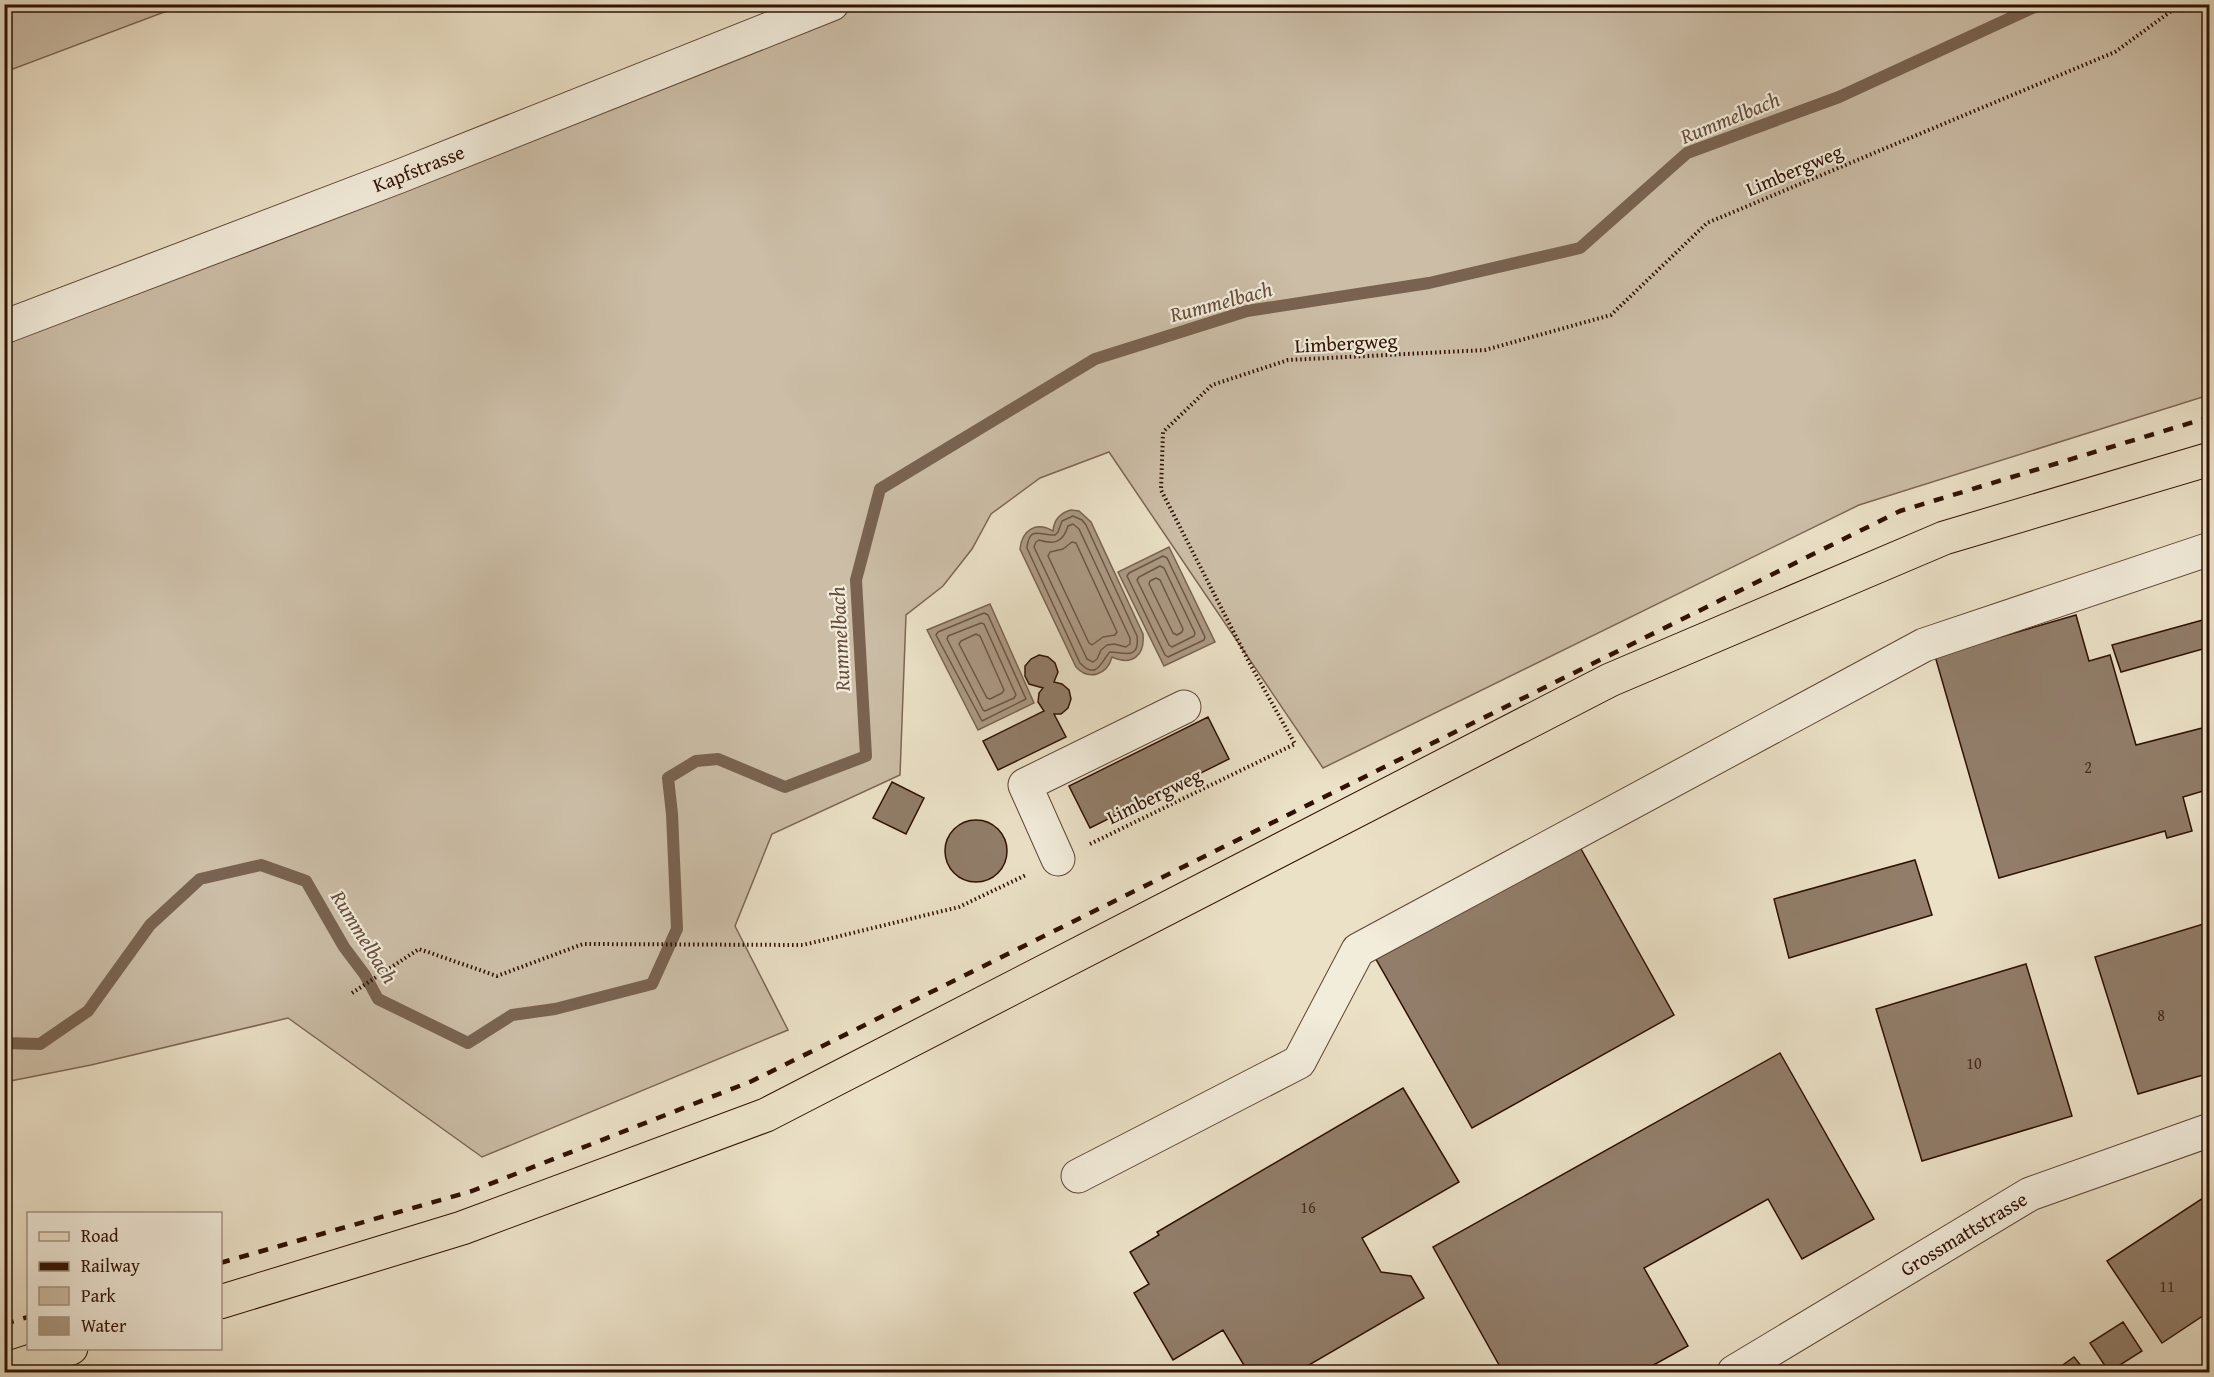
<svg xmlns="http://www.w3.org/2000/svg" width="2214" height="1377" font-family="'Gentium Book Plus',serif">
<style>
.green{fill:#cbbda6;stroke:#7d6654;stroke-width:1.5}
.water{fill:#ab9a84;stroke:#796350;stroke-width:1.5}
.lines{fill:none;stroke-linecap:round;stroke-linejoin:round}
.shore{stroke:#6d5544;stroke-width:1.5}
.stream{stroke:#796350;stroke-width:12}
.building{fill:#917d69;stroke:#2f1003;stroke-width:1.5}
.minor-casing{stroke:#5e4434;stroke-width:35}
.major-casing{stroke:#2f1003;stroke-width:35}
.path{stroke:#2f1003;stroke-width:4;stroke-dasharray:1.5 3;stroke-linecap:butt}
.minor{stroke:#f2ecdb;stroke-width:33}
.major{stroke:#ebe1c7;stroke-width:33}
.rail{stroke:#2f1003;stroke-width:4.5;stroke-dasharray:10 10;stroke-linecap:butt}
.labels{text-anchor:middle;stroke-width:4.5;stroke-linejoin:round;paint-order:stroke}
.number-label{font-size:16px;fill:#482b1c}
.street-label{font-size:20px;fill:#2f1003;stroke:#f2ecdb}
.water-label{font-size:21px;font-style:italic;fill:#674e3d;stroke:#f2ecdb}
</style>
<rect width="100%" height="100%" fill="#ebe1c7"/>
<filter id="stains"><feTurbulence type="fractalNoise" baseFrequency=".00333" numOctaves="4"/><feColorMatrix values="0 0 0 0 .2 0 0 0 0 .09 0 0 0 0 .02 0 0 0 .5 -.17"/></filter>
<radialGradient id="worn" r=".72"><stop offset=".6" stop-color="#630" stop-opacity="0"/><stop offset="1" stop-color="#630" stop-opacity=".3"/></radialGradient>
<!-- green -->
<path class="green" d="M 5,4 L 183,4 L 183,5 L 5,72 Z
M 832,5 L 2209,5 L 2209,395 L 1859,505 L 1323,768 L 1109,452 L 1040,478 L 991,514 L 972,549 L 943,586 L 906,615 L 900,775 L 772,834 L 735,926 L 788,1030 L 482,1157 L 288,1018 L 91,1065 L 5,1082 L 4,327 Z"/>
<!-- water -->
<path class="water" d="M 1071,510 L 1079,511 L 1091,522 L 1143,634 C 1145,656 1132,666 1112,657 C 1107,675 1089,681 1076,667 L 1020,549 C 1022,530 1036,521 1053,531 C 1054,519 1060,513 1071,510 Z
M 1169,547 L 1215,642 L 1164,666 L 1118,572 Z
M 990,604 L 1034,703 L 978,730 L 927,630 Z"/>
<g class="lines">
<!-- shore -->
<path class="shore" d="M 1073,516 L 1082,520 L 1086,525 L 1137,636 C 1140,661 1123,652 1110,652 C 1101,661 1097,681 1080,663 L 1027,548 C 1029,525 1041,536 1055,535 L 1058,532 L 1062,521 Z
M 1073,524 L 1079,529 L 1130,638 L 1130,644 L 1126,647 L 1114,644 L 1107,645 L 1101,650 L 1097,659 L 1093,662 L 1087,659 L 1034,547 L 1036,542 L 1039,540 C 1055,545 1063,542 1068,526 Z
M 1072,542 L 1076,543 L 1117,632 L 1115,635 L 1103,637 L 1092,645 L 1089,643 L 1048,556 L 1050,552 L 1063,549 Z
M 1163,556 L 1167,558 L 1205,637 L 1204,640 L 1168,657 L 1165,655 L 1127,576 L 1129,573 Z
M 1160,566 L 1164,568 L 1195,633 L 1194,636 L 1172,647 L 1169,645 L 1137,580 L 1139,577 Z
M 1156,578 L 1160,580 L 1183,629 L 1182,632 L 1177,635 L 1173,633 L 1149,584 L 1150,581 Z
M 984,613 L 988,615 L 1026,699 L 982,721 L 936,635 L 938,632 Z
M 981,623 L 984,624 L 1016,695 L 1014,698 L 985,711 L 983,710 L 947,639 L 948,636 Z
M 976,634 L 980,636 L 1004,690 L 1002,693 L 990,699 L 987,698 L 959,644 L 961,641 Z"/>
<!-- stream -->
<path class="stream" d="M 4,1043 L 40,1044 L 88,1011 L 150,925 L 200,879 L 261,865 L 306,881 L 344,947 L 365,975 L 378,999 L 468,1043 L 512,1015 L 555,1009 L 652,984 L 677,929 L 672,814 L 668,778 L 696,761 L 718,759 L 785,787 L 866,756 L 856,580 L 880,489 L 1095,359 L 1247,311 L 1429,283 L 1580,248 L 1687,153 L 1839,97 L 2041,4"/>
</g>
<!-- building -->
<path class="building" d="M 2076,615 L 2089,661 L 2110,655 L 2136,745 L 2210,726 L 2210,789 L 2183,797 L 2192,831 L 2167,838 L 2165,831 L 1999,878 L 1935,656 Z
M 2210,618 L 2210,647 L 2121,672 L 2112,645 Z
M 1039,655 L 1048,657 L 1055,663 L 1058,672 L 1054,682 L 1062,684 L 1069,690 L 1071,699 L 1068,708 L 1061,714 L 1054,714 L 1066,737 L 998,770 L 983,741 L 1044,711 L 1038,702 L 1039,693 L 1043,688 L 1029,684 L 1025,676 L 1025,666 L 1031,659 Z
M 1208,717 L 1229,759 L 1090,828 L 1069,786 Z
M 892,782 L 924,798 L 906,834 L 873,818 Z
M945 851a31 31 0 1 1 62 0a31 31 0 1 1-62 0Z
M 1576,840 L 1674,1015 L 1472,1128 L 1373,954 Z
M 1915,860 L 1932,915 L 1789,958 L 1774,899 Z
M 2210,922 L 2210,1073 L 2138,1094 L 2095,957 Z
M 2026,964 L 2072,1116 L 1922,1161 L 1876,1009 Z
M 1780,1053 L 1874,1219 L 1802,1259 L 1768,1199 L 1644,1268 L 1688,1346 L 1641,1372 L 1503,1372 L 1433,1247 Z
M 1403,1088 L 1459,1182 L 1362,1238 L 1381,1272 L 1411,1276 L 1424,1298 L 1297,1372 L 1248,1372 L 1223,1330 L 1173,1360 L 1134,1293 L 1149,1284 L 1130,1252 L 1159,1235 L 1157,1232 Z
M 2203,1198 L 2210,1208 L 2210,1311 L 2162,1343 L 2107,1261 Z
M 2123,1322 L 2142,1351 L 2109,1372 L 2090,1343 Z
M 2074,1357 L 2086,1372 L 2053,1372 Z"/>
<g class="lines">
<!-- minor casing -->
<g class="minor-casing">
<g id="minor">
<path id="s1" d="M 4,327 L 400,176 L 832,4"/>
<path d="M 1058,859 L 1025,785 L 1184,707"/>
<path d="M 1078,1176 L 1299,1062 L 1358,950 L 1924,645 L 2210,549"/>
<path id="s2" d="M 1734,1372 L 2030,1194 L 2210,1130"/>
</g>
</g>
<!-- major casing -->
<g class="major-casing">
<path id="major" d="M 220,1302 L 462,1228 L 766,1115 L 1610,680 L 1944,538 L 2210,459
M 4,1370 L 71,1348"/>
</g>
<!-- path -->
<path class="path" d="M 1090,844 L 1295,744 L 1251,666 L 1161,490 L 1163,432 L 1212,385 L 1288,360 L 1485,350 L 1611,315 L 1707,223 L 2115,52 L 2181,4
M 352,993 L 419,949 L 497,976 L 583,944 L 803,945 L 959,907 L 1026,875"/>
<!-- minor -->
<use href="#minor" class="minor"/>
<!-- major -->
<use href="#major" class="major"/>
<!-- rail -->
<path class="rail" d="M 220,1263 L 472,1191 L 752,1081 L 1900,511 L 2210,417
M 4,1324 L 28,1317"/>
</g>
<g class="labels">
<!-- number labels -->
<g class="number-label">
<text x="2088" y="773">2</text>
<text x="2161" y="1021">8</text>
<text x="1974" y="1069">10</text>
<text x="1308" y="1213">16</text>
<text x="2167" y="1292">11</text>
</g>
<!-- street labels -->
<g class="street-label">
<text dy="7" stroke="none"><textPath href="#s1" startOffset="444">Kapfstrasse</textPath></text>
<text transform="translate(1794 170) rotate(-23)" y="7">Limbergweg</text>
<text transform="translate(1346 343) rotate(-3)" y="7">Limbergweg</text>
<text transform="translate(1154 796) rotate(-26)" y="7">Limbergweg</text>
<text dy="7" stroke="none"><textPath href="#s2" startOffset="268">Grossmattstrasse</textPath></text>
</g>
<!-- water labels -->
<g class="water-label">
<text transform="translate(1730 118) rotate(-22)" y="7">Rummelbach</text>
<text transform="translate(1221 302) rotate(-15)" y="7">Rummelbach</text>
<text transform="translate(840 639) rotate(-93)" y="7">Rummelbach</text>
<text transform="translate(364 937) rotate(58)" y="7">Rummelbach</text>
</g>
</g>
<!-- margin -->
<rect width="2214" height="1377" fill="none" stroke="#ebe1c7" stroke-width="24"/>
<rect x="6" y="6" width="2202" height="1365" fill="none" stroke="#2f1003" stroke-width="3"/>
<rect x="12" y="12" width="2190" height="1353" fill="none" stroke="#2f1003" stroke-width="1.5"/>
<!-- legend -->
<rect x="27" y="1212" width="195" height="138" fill="#f2ecdb" stroke="#a49485" stroke-width="1.5"/>
<rect x="39" y="1232" width="30" height="9" fill="#ebe1c7" stroke="#a49485" stroke-width="1.5"/>
<text x="81" y="1242" font-size="18" fill="#2f1003">Road</text>
<rect x="39" y="1262" width="30" height="9" fill="#2f1003" stroke="#a49485" stroke-width="1.5"/>
<text x="81" y="1272" font-size="18" fill="#2f1003">Railway</text>
<rect x="39" y="1287" width="30" height="18" fill="#cbbda6" stroke="#a49485" stroke-width="1.5"/>
<text x="81" y="1302" font-size="18" fill="#2f1003">Park</text>
<rect x="39" y="1317" width="30" height="18" fill="#ab9a84" stroke="#a49485" stroke-width="1.5"/>
<text x="81" y="1332" font-size="18" fill="#2f1003">Water</text>
<rect width="100%" height="100%" filter="url(#stains)"/>
<rect width="100%" height="100%" fill="url(#worn)"/>
</svg>
